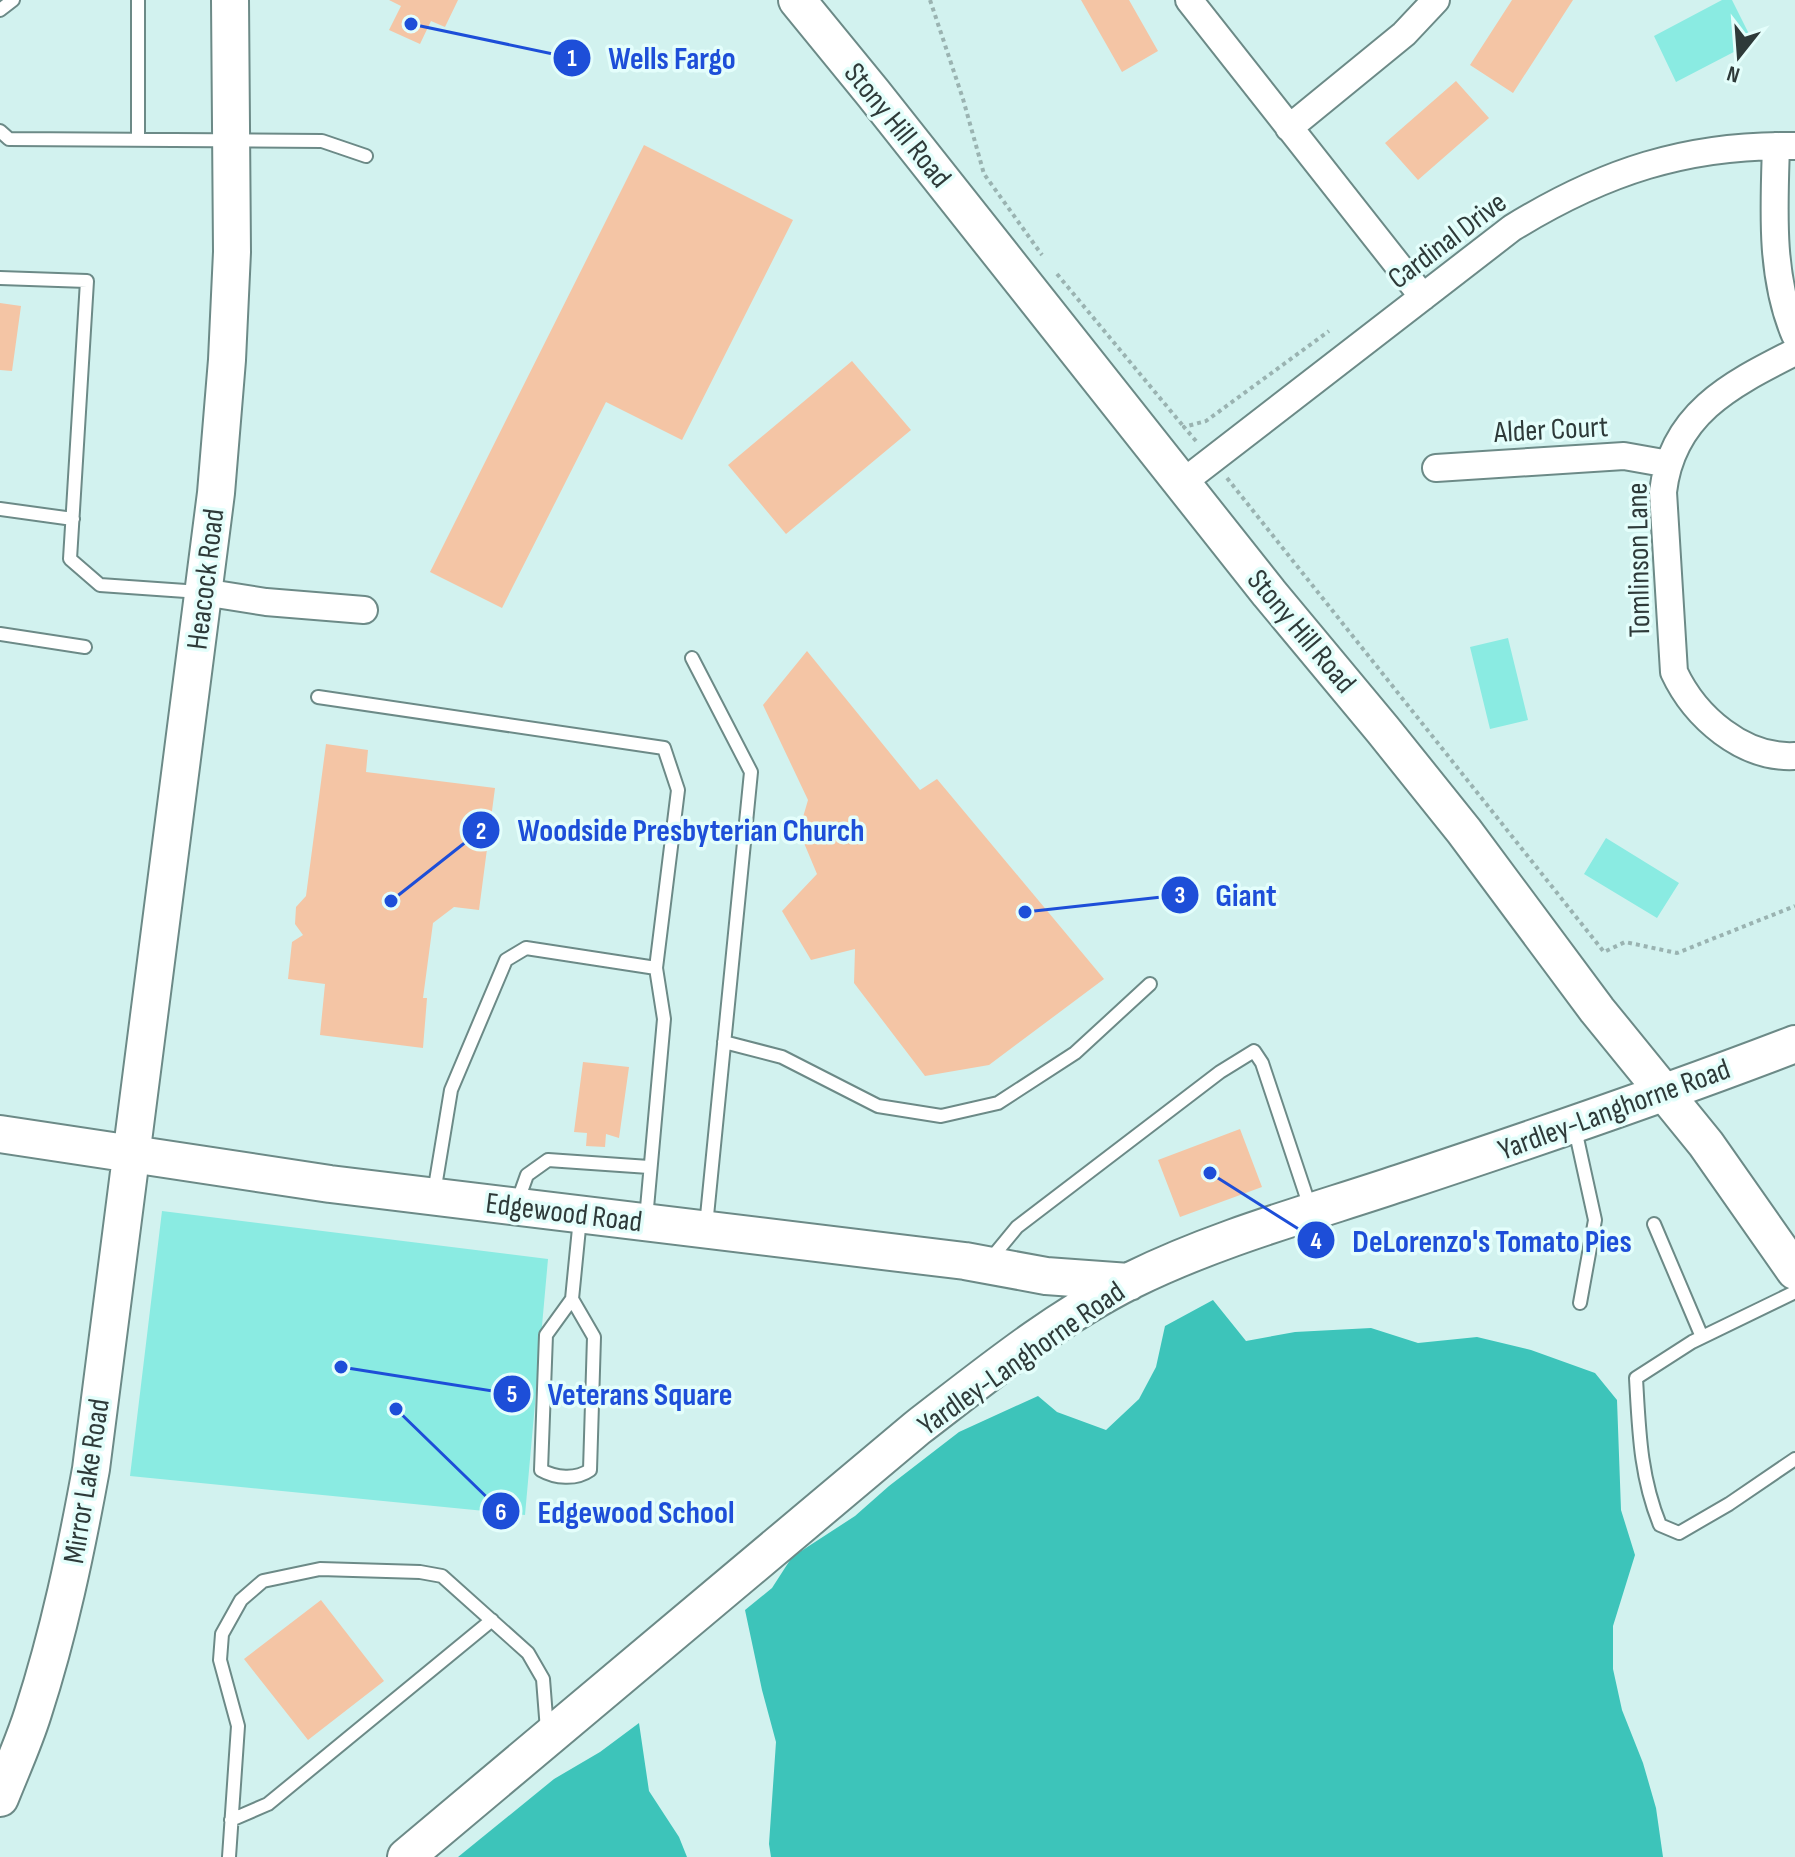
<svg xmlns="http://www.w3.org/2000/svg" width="1795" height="1857" font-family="'Sofia Sans Condensed',sans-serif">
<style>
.green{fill:#8aebe2}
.forest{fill:#3dc4ba}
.building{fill:#f4c5a5}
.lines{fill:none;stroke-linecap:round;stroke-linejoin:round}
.lane-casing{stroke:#6c8a87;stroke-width:16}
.street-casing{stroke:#6c8a87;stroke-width:30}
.secondary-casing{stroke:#6c8a87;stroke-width:40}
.path{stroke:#9ab3b1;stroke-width:4;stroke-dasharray:4 4;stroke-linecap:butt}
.lane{stroke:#fff;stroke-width:12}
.street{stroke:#fff;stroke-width:26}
.secondary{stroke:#fff;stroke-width:36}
.labels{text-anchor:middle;stroke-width:7;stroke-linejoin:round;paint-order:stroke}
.street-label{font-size:30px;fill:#2e3a39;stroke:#e4fefb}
.leader{fill:none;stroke:#1d4ed8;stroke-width:3}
.callout-dot{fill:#1d4ed8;stroke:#e4fefb;stroke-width:3}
.mark-label{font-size:24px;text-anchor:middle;font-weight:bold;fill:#fff}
.callout-label{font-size:32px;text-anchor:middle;font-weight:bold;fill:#1d4ed8;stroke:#e4fefb;stroke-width:7;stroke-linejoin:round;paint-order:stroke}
</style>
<rect width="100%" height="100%" fill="#d2f2ef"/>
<!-- green -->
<path class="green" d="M 1722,0 L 1732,0 L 1753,42 L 1676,82 L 1654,36 Z
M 1508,638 L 1528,720 L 1490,729 L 1470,647 Z
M 1606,838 L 1679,883 L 1657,918 L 1584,874 Z
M 162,1211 L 548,1259 L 525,1515 L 130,1476 Z"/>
<!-- forest -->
<path class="forest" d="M 1213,1300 L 1246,1341 L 1295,1332 L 1371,1328 L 1418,1343 L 1477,1337 L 1531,1350 L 1595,1373 L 1617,1400 L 1621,1510 L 1635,1555 L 1613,1626 L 1613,1669 L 1622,1710 L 1643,1763 L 1656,1808 L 1663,1857 L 771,1857 L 769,1844 L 776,1742 L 762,1690 L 745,1610 L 772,1588 L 792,1557 L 855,1516 L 889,1486 L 959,1432 L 1038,1396 L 1057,1412 L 1106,1430 L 1139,1399 L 1156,1367 L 1165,1326 Z
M 639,1723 L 649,1791 L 679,1837 L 687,1857 L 458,1857 L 554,1779 L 600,1752 Z"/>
<!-- building -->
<path class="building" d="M 389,0 L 458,0 L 445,27 L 431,21 L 420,44 L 389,30 L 401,6 Z
M 1081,0 L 1129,0 L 1158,51 L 1122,72 Z
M 1512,0 L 1573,0 L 1513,93 L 1470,65 Z
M 1456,81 L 1489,118 L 1418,180 L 1385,143 Z
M 644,145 L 793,220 L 682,440 L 606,402 L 502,608 L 430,572 Z
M 0,303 L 21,306 L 12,371 L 0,370 Z
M 852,361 L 911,430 L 786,534 L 728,465 Z
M 807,651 L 920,790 L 937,779 L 1104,979 L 989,1065 L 925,1076 L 854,983 L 855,949 L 811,960 L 782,911 L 817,874 L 799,831 L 808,800 L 763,705 Z
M 326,744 L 368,750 L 366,772 L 495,788 L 479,910 L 454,907 L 433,923 L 423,998 L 427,998 L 423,1048 L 320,1035 L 325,984 L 288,979 L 292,942 L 303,935 L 295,924 L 296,907 L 306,896 Z
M 583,1062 L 629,1067 L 619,1138 L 606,1134 L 605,1147 L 586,1146 L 587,1133 L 574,1132 Z
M 1240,1129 L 1262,1187 L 1180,1217 L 1158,1160 Z
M 321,1600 L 384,1681 L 308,1740 L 244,1659 Z"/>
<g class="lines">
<!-- lane casing -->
<g class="lane-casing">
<path id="lane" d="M 138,0 L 138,140
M 0,10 L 13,0
M 0,131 L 9,139 L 322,141 L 366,156
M 0,278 L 87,281 L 70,559 L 100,585 L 200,592
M 0,509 L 73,519
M 0,634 L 85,647
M 692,658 L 751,772 L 706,1226
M 318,697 L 664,748 L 678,790 L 656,968 L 526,948 L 506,960 L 451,1090 L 434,1193
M 724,1042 L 782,1057 L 878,1106 L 941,1116 L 998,1103 L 1075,1053 L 1150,984
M 1575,1129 L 1595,1220 L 1580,1303
M 517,1203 L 527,1175 L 548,1160 L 649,1167
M 646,1219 L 664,1019 L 656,968
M 1654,1224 L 1702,1337
M 989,1261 L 1017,1227 L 1220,1072 L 1254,1051 L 1262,1063 L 1311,1210
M 1795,1292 L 1692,1342 L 1636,1378 C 1639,1430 1640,1476 1660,1525 L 1679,1533 L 1729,1504 L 1795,1459
M 572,1299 L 546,1335 L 541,1470 C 555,1478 576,1480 590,1470 L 594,1337 L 572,1299 L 580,1218
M 231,1820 L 268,1804 L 492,1620
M 229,1857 L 238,1726 L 220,1660 L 222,1634 L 241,1600 L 263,1581 L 320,1569 L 420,1572 L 442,1576 L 528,1653 L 543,1679 L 547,1730"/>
</g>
<!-- street casing -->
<g class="street-casing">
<path id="street" d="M 1189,0 L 1423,297
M 1289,128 L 1404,34 L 1436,0
M 1776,146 C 1774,209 1770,276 1795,335
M 1795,352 C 1732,384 1672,413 1663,492 L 1674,672 C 1695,717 1743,759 1795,756
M 1436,468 L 1624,456 L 1669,464
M 1182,483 L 1512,228 C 1603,172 1687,144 1795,146
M 203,592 L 266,602 L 364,610"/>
</g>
<!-- secondary casing -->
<g class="secondary-casing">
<path id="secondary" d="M 797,0 L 873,93 L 1269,593 L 1383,730 L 1464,831 L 1597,1010 L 1706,1144 L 1795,1271
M 0,1134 L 330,1184 L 965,1261 L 1046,1276 L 1129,1282
M 0,1798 C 11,1770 24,1742 33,1713 C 59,1633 76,1551 91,1469 L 216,493 L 227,360 L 232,252 L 230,0
M 406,1857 L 917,1428 C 986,1375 1054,1319 1132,1280 C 1217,1238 1310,1213 1400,1183 C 1533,1139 1665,1094 1795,1044"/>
</g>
<!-- path -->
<path class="path" d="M 930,0 L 963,99 L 984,174 L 1042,255
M 1057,274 L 1184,427
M 1196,441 L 1184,427 L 1206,421 L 1329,331
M 1227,478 L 1604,952 L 1625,942 L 1677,953 L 1795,906"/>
<!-- lane -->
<use href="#lane" class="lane"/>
<!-- street -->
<use href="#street" class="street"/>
<!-- secondary -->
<use href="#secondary" class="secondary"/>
</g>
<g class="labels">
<!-- street labels -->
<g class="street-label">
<text transform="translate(898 125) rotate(51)" y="10">Stony Hill Road</text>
<text transform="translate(1447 240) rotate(-37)" y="10">Cardinal Drive</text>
<text transform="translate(1551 429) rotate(-3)" y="10">Alder Court</text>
<text transform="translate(1638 560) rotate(-91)" y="10">Tomlinson Lane</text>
<text transform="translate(205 579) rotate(-83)" y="10">Heacock Road</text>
<text transform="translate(1302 631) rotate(50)" y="10">Stony Hill Road</text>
<text transform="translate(1614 1109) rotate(-20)" y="10">Yardley-Langhorne Road</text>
<text transform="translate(564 1212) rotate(7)" y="10">Edgewood Road</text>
<text transform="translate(1021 1358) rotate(-35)" y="10">Yardley-Langhorne Road</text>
<text transform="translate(86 1481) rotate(-81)" y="10">Mirror Lake Road</text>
</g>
</g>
<!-- callouts -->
<path class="leader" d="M411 24L572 58M391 901L481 830M1025 912L1180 895M1210 1173L1316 1240M341 1367L512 1394M396 1409L501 1511"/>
<g class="callout-dot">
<circle cx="411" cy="24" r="8"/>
<circle cx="391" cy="901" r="8"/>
<circle cx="1025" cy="912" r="8"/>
<circle cx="1210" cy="1173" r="8"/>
<circle cx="341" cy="1367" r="8"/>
<circle cx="396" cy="1409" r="8"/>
<circle cx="572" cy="58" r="20"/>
<circle cx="481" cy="830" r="20"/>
<circle cx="1180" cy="895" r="20"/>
<circle cx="1316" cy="1240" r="20"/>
<circle cx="512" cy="1394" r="20"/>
<circle cx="501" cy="1511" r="20"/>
</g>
<g class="mark-label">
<text x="572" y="66">1</text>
<text x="481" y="839">2</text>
<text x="1180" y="903">3</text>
<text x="1316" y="1249">4</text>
<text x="512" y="1402">5</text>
<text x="501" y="1520">6</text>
</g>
<g class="callout-label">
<text x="672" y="69">Wells Fargo</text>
<text x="691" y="841">Woodside Presbyterian Church</text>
<text x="1246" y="906">Giant</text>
<text x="1492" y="1252">DeLorenzo's Tomato Pies</text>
<text x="640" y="1405">Veterans Square</text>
<text x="636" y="1523">Edgewood School</text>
</g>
<!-- north arrow -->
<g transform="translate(1739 56) rotate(197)" stroke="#e4fefb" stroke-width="6" paint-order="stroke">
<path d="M0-6L14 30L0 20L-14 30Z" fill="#2e3a39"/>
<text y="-12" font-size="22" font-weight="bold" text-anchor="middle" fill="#2e3a39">N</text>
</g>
</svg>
